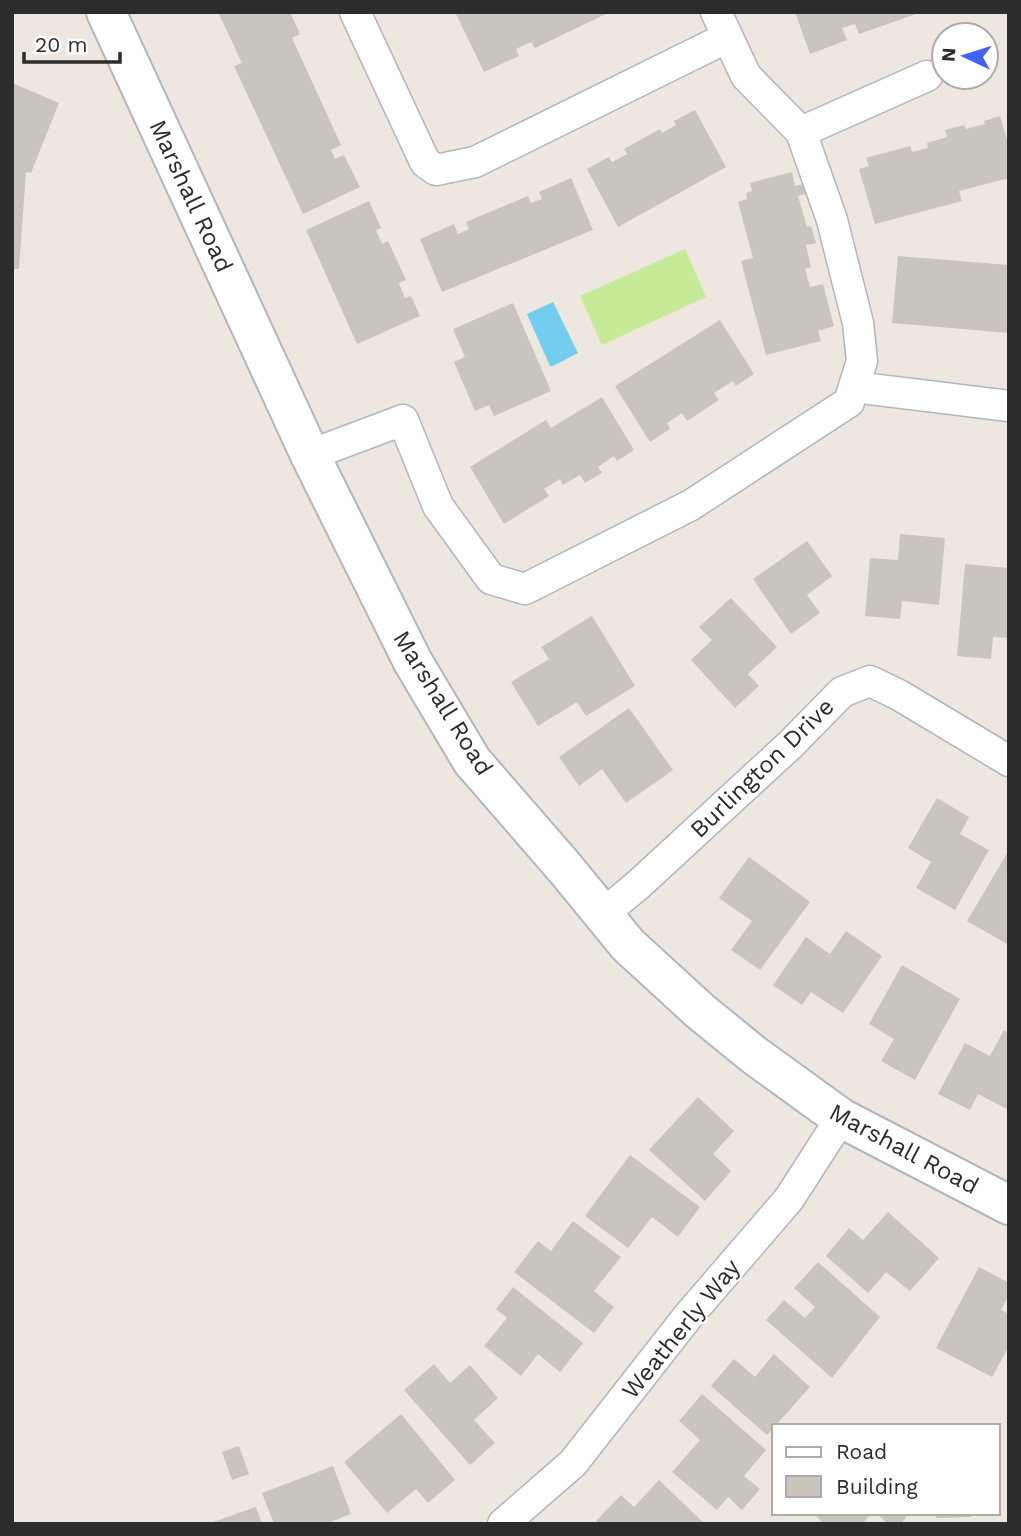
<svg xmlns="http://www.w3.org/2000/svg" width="1021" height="1536" font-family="'Work Sans',sans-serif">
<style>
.pitch{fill:#c7ea98}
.water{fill:#74ccee}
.building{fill:#c9c5bd}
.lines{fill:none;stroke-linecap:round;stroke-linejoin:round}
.street-casing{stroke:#b2b5bf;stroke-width:33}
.secondary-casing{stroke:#b2b5bf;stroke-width:42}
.street{stroke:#fff;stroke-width:30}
.secondary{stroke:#fff;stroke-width:38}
.labels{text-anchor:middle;stroke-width:5;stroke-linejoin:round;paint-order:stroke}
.street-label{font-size:24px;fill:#2c2c2c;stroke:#fff}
</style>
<rect width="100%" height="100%" fill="#ede7df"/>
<!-- pitch -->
<path class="pitch" d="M 685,249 L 706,297 L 602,345 L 580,296 Z"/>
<!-- water -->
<path class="water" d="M 553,302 L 578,353 L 553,366 L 550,366 L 527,314 Z"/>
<!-- building -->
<path class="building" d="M 218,12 L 290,12 L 300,34 L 292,38 L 341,145 L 331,150 L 335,159 L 344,155 L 360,187 L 303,214 L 234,66 L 242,63 Z
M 459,12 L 610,12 L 535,48 L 531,42 L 516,49 L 519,56 L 484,72 L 456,14 Z
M 795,12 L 919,12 L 919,13 L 859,34 L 855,24 L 842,28 L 847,40 L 810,54 Z
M 12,83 L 59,103 L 31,173 L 26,172 L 19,269 L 12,269 Z
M 695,110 L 726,167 L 618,227 L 587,169 L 609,157 L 612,162 L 627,154 L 624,149 L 660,129 L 662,133 L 676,125 L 674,121 Z
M 1000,116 L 1009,147 L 1009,178 L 959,191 L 962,201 L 875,224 L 859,169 L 869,166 L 866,158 L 910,146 L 912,152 L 928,148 L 927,143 L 947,137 L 945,130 L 964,125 L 966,129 L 985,124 L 984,121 Z
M 792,172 L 795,186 L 804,184 L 806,194 L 798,196 L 807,227 L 811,226 L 816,243 L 806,245 L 811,267 L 805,269 L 810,287 L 823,284 L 834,326 L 818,331 L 821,341 L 766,355 L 741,261 L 753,258 L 738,202 L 747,199 L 746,193 L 752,191 L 750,183 Z
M 571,178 L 593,230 L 442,292 L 420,239 L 454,224 L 458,234 L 469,229 L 466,222 L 528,196 L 531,203 L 542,199 L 539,192 Z
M 369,201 L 381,228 L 376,230 L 382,244 L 388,241 L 406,280 L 399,283 L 405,298 L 411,296 L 420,316 L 357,344 L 306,230 Z
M 898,256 L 1009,265 L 1009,333 L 892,323 Z
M 513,303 L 551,391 L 494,416 L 489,405 L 475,411 L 454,362 L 465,357 L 453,329 Z
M 720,320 L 754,374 L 736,386 L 733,381 L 714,393 L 719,400 L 687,421 L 682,413 L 667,423 L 670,429 L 650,442 L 615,386 Z
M 602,397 L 634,450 L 617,461 L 614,456 L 598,467 L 602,473 L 585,483 L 580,475 L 563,485 L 560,479 L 544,489 L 549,496 L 504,524 L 470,467 L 546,420 L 551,428 Z
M 900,534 L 945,538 L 939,605 L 902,601 L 900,619 L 865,616 L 870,558 L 898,560 Z
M 807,541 L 832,576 L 807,595 L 820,613 L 791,634 L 753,579 Z
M 965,564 L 1009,568 L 1009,638 L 993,637 L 991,659 L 957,656 Z
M 731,598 L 777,647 L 748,674 L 759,686 L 735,708 L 691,660 L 712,640 L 699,627 Z
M 592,616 L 635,686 L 586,716 L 577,702 L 538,726 L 511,682 L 549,659 L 541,647 Z
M 629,708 L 673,770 L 626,803 L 602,769 L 579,786 L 559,757 Z
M 937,798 L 969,817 L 960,834 L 989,850 L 955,910 L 916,888 L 931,862 L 908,848 Z
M 1009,850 L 1009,945 L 967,921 Z
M 749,857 L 810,902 L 760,970 L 731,950 L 752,921 L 719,898 Z
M 846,931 L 882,956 L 843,1013 L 811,992 L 802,1005 L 773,985 L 806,937 L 830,954 Z
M 902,965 L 960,999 L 915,1080 L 881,1061 L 894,1039 L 869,1024 Z
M 1004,1030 L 1009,1033 L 1009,1110 L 978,1094 L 970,1110 L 938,1094 L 965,1043 L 990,1056 Z
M 698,1097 L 734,1131 L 713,1154 L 731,1171 L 705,1201 L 649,1150 Z
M 630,1155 L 700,1207 L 678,1237 L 652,1217 L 628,1248 L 585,1216 Z
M 888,1212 L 939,1258 L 910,1291 L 886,1272 L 868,1293 L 826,1256 L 849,1228 L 863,1240 Z
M 573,1221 L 621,1257 L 594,1291 L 614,1307 L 594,1333 L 514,1272 L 538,1241 L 551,1251 Z
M 818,1262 L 880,1317 L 832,1378 L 766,1320 L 784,1300 L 805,1318 L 815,1307 L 794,1288 Z
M 979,1267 L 1009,1283 L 1009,1295 L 1001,1310 L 1009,1314 L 1009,1346 L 992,1377 L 936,1348 Z
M 513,1287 L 583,1343 L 560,1372 L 538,1354 L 521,1376 L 484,1346 L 507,1318 L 496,1309 Z
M 774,1354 L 810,1387 L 767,1435 L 711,1386 L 734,1359 L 755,1377 Z
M 434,1364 L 450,1383 L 470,1365 L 498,1398 L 474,1420 L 495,1443 L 470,1465 L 404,1390 Z
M 702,1394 L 766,1450 L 744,1476 L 760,1489 L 742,1510 L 728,1497 L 717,1510 L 672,1472 L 700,1440 L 679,1421 Z
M 401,1414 L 455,1480 L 428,1503 L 416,1489 L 387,1513 L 344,1462 Z
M 239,1446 L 249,1474 L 232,1480 L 222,1452 Z
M 333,1466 L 351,1514 L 325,1524 L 274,1524 L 262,1493 Z
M 659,1480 L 705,1524 L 599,1524 L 596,1521 L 621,1495 L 634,1507 Z
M 256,1507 L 262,1524 L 210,1524 L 210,1523 Z
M 813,1513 L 871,1513 L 863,1524 L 854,1522 L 853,1524 L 824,1524 Z
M 876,1513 L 910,1513 L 900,1524 L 888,1524 Z
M 936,1513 L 971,1513 L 971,1517 L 936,1518 Z"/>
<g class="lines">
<!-- street casing -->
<g class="street-casing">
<path id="street" d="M 355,12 L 425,162 L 436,170 L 475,162 L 728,37
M 801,132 L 927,76
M 854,387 L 1009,406
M 310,455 L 403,420 L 438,506 L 491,579 L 525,589 L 691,505 L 849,402 L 862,361 L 858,323 L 832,220 L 801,132 L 746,76 L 716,12
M 602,915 L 638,885 L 791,744 L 842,692 L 870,681 L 899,695 L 1009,761
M 503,1524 L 573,1463 L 689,1315 L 789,1199 L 841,1118"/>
</g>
<!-- secondary casing -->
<g class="secondary-casing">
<path id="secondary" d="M 106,12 L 310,455 L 413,662 L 472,761 L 564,867 L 628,945 L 700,1011 L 754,1055 L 841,1118 L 1009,1205"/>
</g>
<!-- street -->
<use href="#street" class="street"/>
<!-- secondary -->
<use href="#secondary" class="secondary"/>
</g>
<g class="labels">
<!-- street labels -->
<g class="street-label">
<text transform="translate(191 196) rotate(65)" y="8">Marshall Road</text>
<text transform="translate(443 703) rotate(58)" y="8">Marshall Road</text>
<text transform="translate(762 768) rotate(-44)" y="8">Burlington Drive</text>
<text transform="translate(904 1149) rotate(28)" y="8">Marshall Road</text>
<text transform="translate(681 1329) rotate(-51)" y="8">Weatherly Way</text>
</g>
</g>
<!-- border -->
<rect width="1021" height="1536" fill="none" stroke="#2c2c2c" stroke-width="28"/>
<!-- legend -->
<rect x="772" y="1424" width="228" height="91" fill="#ffffff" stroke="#ababab" stroke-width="2"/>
<rect x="786" y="1447" width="35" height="10" fill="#ffffff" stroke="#ababab" stroke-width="2"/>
<text x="836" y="1459" font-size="21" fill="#2c2c2c">Road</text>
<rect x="786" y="1476" width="35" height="21" fill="#c9c5bd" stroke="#ababab" stroke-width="2"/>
<text x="836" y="1494" font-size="21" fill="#2c2c2c">Building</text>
<!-- north arrow -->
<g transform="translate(965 56) rotate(274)"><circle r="33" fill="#ffffff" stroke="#ababab" stroke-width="2"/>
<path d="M0-5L12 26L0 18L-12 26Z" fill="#4162f8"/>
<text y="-10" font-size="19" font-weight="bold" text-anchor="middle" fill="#2c2c2c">N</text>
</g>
<!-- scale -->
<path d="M24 52v10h96v-10" fill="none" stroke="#2c2c2c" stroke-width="3.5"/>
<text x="35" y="52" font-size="21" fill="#2c2c2c" stroke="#ffffff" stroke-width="5" paint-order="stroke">20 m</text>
</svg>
